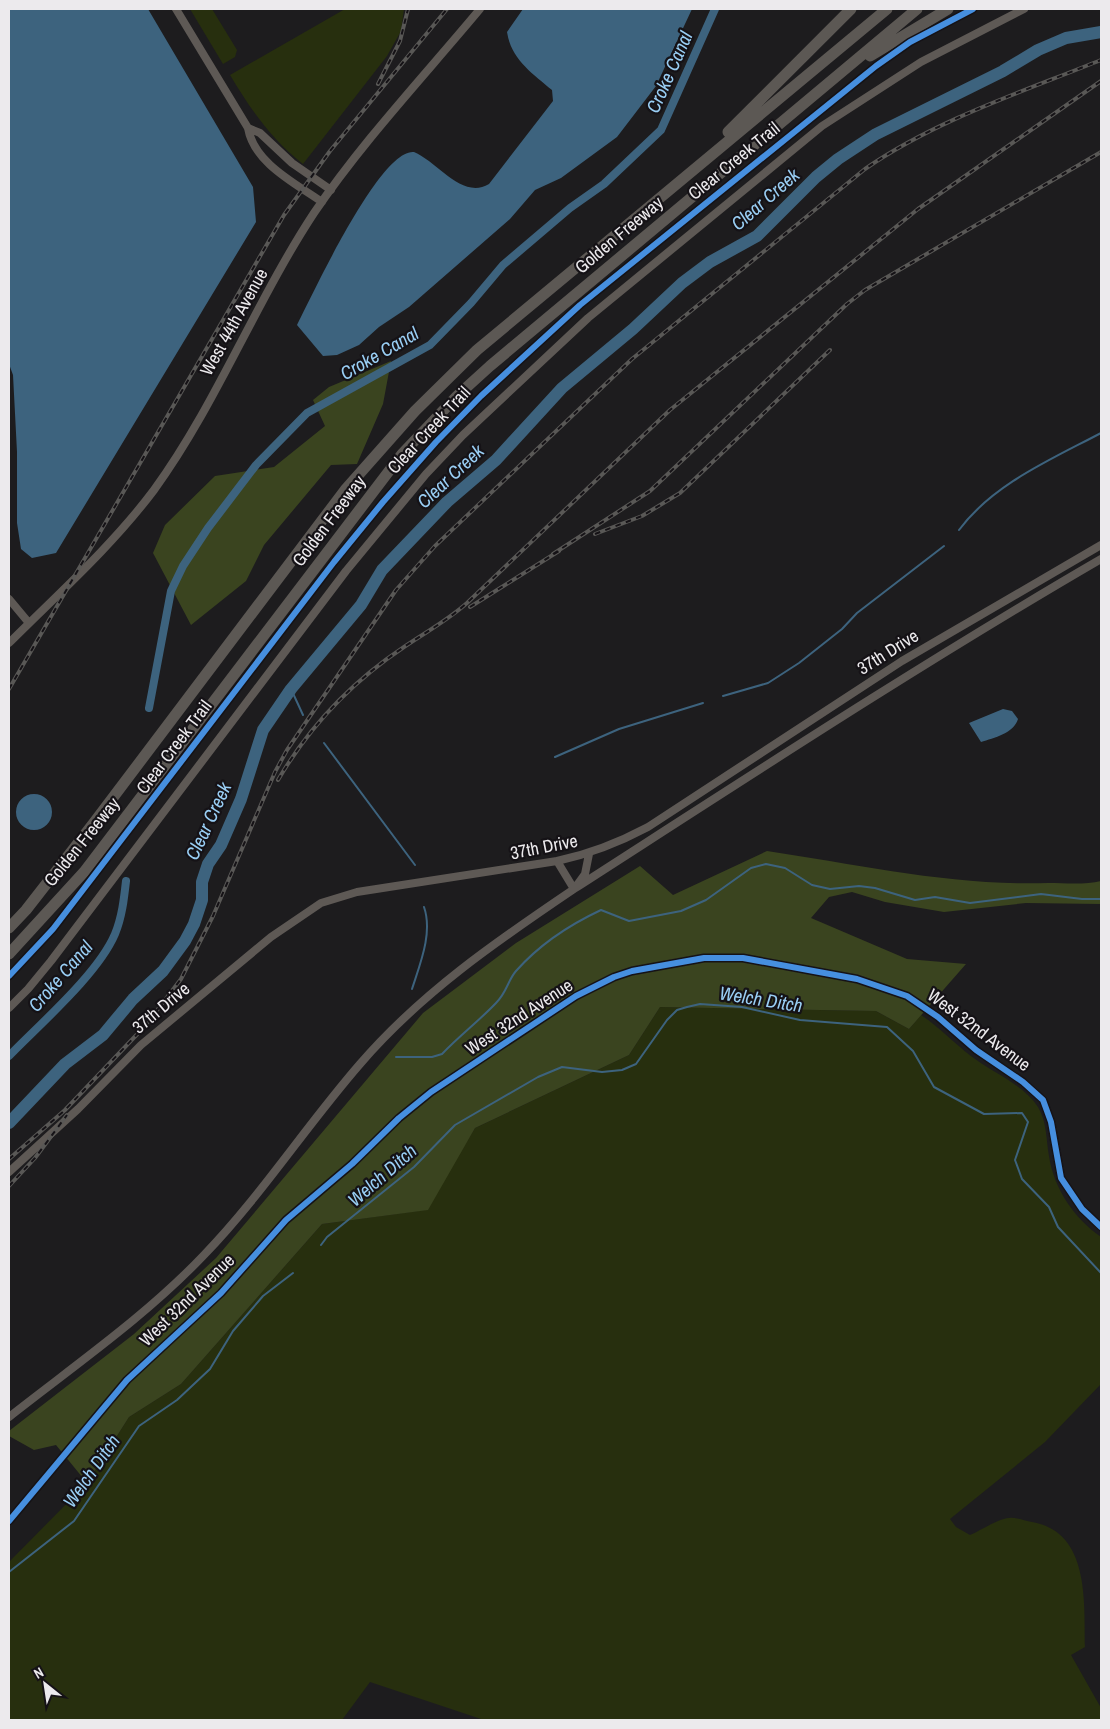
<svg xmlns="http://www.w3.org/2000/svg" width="1110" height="1729" font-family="'Archivo Narrow',sans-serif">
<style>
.green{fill:#272f0e}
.forest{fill:#3a441f}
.water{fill:#3d637e}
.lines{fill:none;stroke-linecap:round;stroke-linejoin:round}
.stream{stroke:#3d637e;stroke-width:2}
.canal{stroke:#3d637e;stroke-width:8}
.river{stroke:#3d637e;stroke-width:12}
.minor{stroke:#5e5955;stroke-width:8}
.highway{stroke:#5c5854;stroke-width:11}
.rail-casing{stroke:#595856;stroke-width:4}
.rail{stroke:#151216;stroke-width:2;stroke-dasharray:5.5;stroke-linecap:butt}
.cycleway-casing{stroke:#151216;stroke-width:9}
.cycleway{stroke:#468fdf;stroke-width:6}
.labels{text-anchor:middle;stroke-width:4.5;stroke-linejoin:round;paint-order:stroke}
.street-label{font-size:18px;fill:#eceaed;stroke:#151216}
.water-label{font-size:19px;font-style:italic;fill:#99cef4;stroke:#151216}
</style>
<rect width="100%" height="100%" fill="#1d1c1e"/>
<!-- green -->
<path class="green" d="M 190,9 L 212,9 L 237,50 L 235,57 L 223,64 Z
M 345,9 L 404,9 L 401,31 L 387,56 L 303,164 C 271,139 251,110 230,75 Z
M 660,1007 L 876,1011 L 909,1029 L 921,1015 C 939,1027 954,1043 971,1056 C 993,1073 1023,1084 1038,1107 C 1047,1122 1046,1139 1049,1156 C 1054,1189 1074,1218 1101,1237 L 1101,1384 L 1045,1442 L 950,1519 L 956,1527 L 970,1535 C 982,1530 997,1519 1009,1518 C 1016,1517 1025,1521 1032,1522 C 1090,1532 1084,1602 1085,1647 L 1071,1655 L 1101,1708 L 1101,1720 L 484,1720 L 370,1682 L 342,1720 L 9,1720 L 9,1562 L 87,1483 L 129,1417 L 181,1384 L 322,1224 L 425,1210 L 475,1128 L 629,1055 Z"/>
<!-- forest -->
<path class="forest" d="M 391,361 L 383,404 L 357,464 L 331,465 L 264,545 L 246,581 L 191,625 L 153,553 L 165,525 L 215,476 L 274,467 L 325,426 L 313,400 L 329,387 Z
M 767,851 C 861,865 952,886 1048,883 C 1065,883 1085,885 1101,881 L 1101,904 L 1026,903 L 944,912 L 885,902 L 852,892 L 829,897 L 811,918 L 907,959 L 966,964 L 909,1029 L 876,1011 L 660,1007 L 629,1055 L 475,1128 L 428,1210 L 322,1224 L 181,1384 L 129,1417 L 87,1483 L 56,1445 L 34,1450 L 9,1436 L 9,1431 L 134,1334 L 216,1258 L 423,1013 L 516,943 L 640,866 L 673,895 Z"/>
<!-- water -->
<path class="water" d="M 9,9 L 148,9 L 253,187 L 256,222 L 56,553 L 32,558 L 21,549 L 17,523 L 17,452 L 13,375 L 9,364 Z
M 523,9 L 692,9 L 656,86 L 617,137 L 561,178 L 535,190 L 510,219 L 409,307 L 379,327 L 359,345 L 337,355 L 323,356 L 297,325 C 312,296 380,148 414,152 C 438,162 462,200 489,184 L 553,101 L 552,90 C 532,73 511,59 507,32 Z
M 1003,709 L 1012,711 L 1018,719 C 1014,733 994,738 981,742 L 969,723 Z
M16 812a18 18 0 1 1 36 0a18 18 0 1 1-36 0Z"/>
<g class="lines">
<!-- stream -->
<path class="stream" d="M 959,530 C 993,484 1052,459 1101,433
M 291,689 L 303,715
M 723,696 L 768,683 L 799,663 L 842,629 L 857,613 L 944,546
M 324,743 L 415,865
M 555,757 L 619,729 L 703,703
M 412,989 C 420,964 433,933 424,907
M 396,1057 L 432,1057 L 442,1054 C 459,1036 479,1021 496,1003 C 507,992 508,980 516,971 C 539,945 569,925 601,910 L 629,921 L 681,911 L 706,900 L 751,868 L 766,864 L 785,868 L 812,885 L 830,889 L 859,886 L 875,888 L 915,900 L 935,897 L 970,903 L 1041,894 L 1082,899 L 1101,899
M 321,1245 L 327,1237 L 414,1167 L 455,1125 L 538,1077 L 562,1067 L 602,1072 L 622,1070 L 636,1064 L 667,1020 L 677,1010 L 687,1007 L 700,1004 L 742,1007 L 800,1020 L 887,1027 L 913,1051 L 934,1087 L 984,1114 L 1022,1113 L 1028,1122 L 1015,1160 L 1022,1179 L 1049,1207 L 1058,1227 L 1101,1273
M 9,1572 L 74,1521 L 139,1426 L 177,1400 L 210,1369 L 233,1331 L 263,1296 L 293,1273"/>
<!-- canal -->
<path class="canal" d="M 149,708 L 171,591 L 183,566 L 208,528 L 256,465 L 307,413 L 430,345 L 471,303 L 503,265 L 570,208 L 604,184 L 661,130 L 715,9
M 9,1056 C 40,1024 98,974 115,934 C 122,917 124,899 126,881"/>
<!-- river -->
<path class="river" d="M 9,1123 L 65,1064 L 103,1035 L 133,999 L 163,971 L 185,941 L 194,924 L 202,900 L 202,882 L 208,864 L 221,845 L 241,799 L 263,730 L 291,689 L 361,605 L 382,570 L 447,502 L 496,460 L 562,388 L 633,329 L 682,283 L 710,262 L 757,236 L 816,177 L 838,159 L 876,134 L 1003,71 L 1038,50 L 1066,38 L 1101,32"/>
<!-- minor -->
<path class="minor" d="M 176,9 L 248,128 C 254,163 295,183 322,202
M 248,128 L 260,133 L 292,163 L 331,190
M 9,599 L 29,623
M 9,643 C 58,594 112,546 154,490 C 216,405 256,301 314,213 C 362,142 425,75 480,9
M 577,885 L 585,874 L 589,854
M 574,889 C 748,777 922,663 1101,559
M 9,1008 L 28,989 L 51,961 L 346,571 L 426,474 L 463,435 L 588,318 L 822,126 L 921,62 L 1024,9
M 9,1172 L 78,1109 L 141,1045 L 271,937 L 321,903 L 357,892 L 557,861 C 590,854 618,843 648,827 L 902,661 L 1101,545
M 9,1417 C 75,1365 146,1316 204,1255 C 261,1196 306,1126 360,1064 C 421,993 497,941 574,889 L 557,861
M 9,1521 L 127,1380 L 221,1293 L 286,1220 L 352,1164 L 399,1118 L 431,1092 L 576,996 L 614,977 L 632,971 L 704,958 L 743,958 L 857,979 L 907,996 L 938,1017 L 976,1050 L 1023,1082 L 1043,1100 L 1051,1122 L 1061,1178 L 1082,1209 L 1101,1227"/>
<!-- highway -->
<path class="highway" d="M 870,56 L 948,9
M 728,132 L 851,9
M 9,928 L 26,910 L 93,824 L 345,490 L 415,411 L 477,350 L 887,9
M 9,954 L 84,872 L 402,454 L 457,396 L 490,366 L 917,9"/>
<!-- rail casing -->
<g class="rail-casing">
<path id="rail" d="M 378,84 L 400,41 L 408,9
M 595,534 L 642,516 L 680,493 L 830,350
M 553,554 L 650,491 L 847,304 L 865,290 L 1101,152
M 470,607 L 559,551
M 9,689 L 284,215 L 330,151 L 447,9
M 278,780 C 309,727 353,681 404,647 C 426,632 448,620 467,603 L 670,410 L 918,209 L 1101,81
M 9,1159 L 65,1110 L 145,1026 L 181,979 L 213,916 L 275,772 L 287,750 L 396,590 L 435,546 L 632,359 L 865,169 C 936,120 1022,92 1101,60
M 9,1186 L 35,1158 L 67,1115"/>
</g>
<!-- rail -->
<use href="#rail" class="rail"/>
<!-- cycleway casing -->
<g class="cycleway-casing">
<path id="cycleway" d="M 9,976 L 53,929 L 334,562 L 383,502 L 436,442 L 481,396 L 580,305 L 876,66 L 910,42 L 973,9
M 9,1521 L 127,1380 L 221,1293 L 286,1220 L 352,1164 L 399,1118 L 431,1092 L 576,996 L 614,977 L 632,971 L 704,958 L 743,958 L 857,979 L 907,996 L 938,1017 L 976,1050 L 1023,1082 L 1043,1100 L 1051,1122 L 1061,1178 L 1082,1209 L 1101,1227"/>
</g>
<!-- cycleway -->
<use href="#cycleway" class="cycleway"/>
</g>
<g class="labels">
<!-- street labels -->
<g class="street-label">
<text transform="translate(734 161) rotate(-39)" y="6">Clear Creek Trail</text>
<text transform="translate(619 235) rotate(-40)" y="6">Golden Freeway</text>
<text transform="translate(234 322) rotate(-61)" y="6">West 44th Avenue</text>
<text transform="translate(429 430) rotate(-47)" y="6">Clear Creek Trail</text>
<text transform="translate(329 521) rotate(-53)" y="6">Golden Freeway</text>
<text transform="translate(888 652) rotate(-32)" y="6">37th Drive</text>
<text transform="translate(174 747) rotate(-53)" y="6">Clear Creek Trail</text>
<text transform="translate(82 842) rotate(-51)" y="6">Golden Freeway</text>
<text transform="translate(544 847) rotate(-11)" y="6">37th Drive</text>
<text transform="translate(161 1008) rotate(-40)" y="6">37th Drive</text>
<text transform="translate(519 1017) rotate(-33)" y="6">West 32nd Avenue</text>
<text transform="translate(979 1030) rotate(37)" y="6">West 32nd Avenue</text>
<text transform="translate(187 1300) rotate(-44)" y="6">West 32nd Avenue</text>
</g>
<!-- water labels -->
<g class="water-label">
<text transform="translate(669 72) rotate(-66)" y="7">Croke Canal</text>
<text transform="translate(765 199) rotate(-41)" y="7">Clear Creek</text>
<text transform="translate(379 353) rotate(-30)" y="7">Croke Canal</text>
<text transform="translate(450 476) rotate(-43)" y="7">Clear Creek</text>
<text transform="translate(208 821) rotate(-65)" y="7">Clear Creek</text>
<text transform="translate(60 976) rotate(-49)" y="7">Croke Canal</text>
<text transform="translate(761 999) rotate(9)" y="7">Welch Ditch</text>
<text transform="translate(382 1175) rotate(-41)" y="7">Welch Ditch</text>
<text transform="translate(91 1471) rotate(-55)" y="7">Welch Ditch</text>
</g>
</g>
<!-- border -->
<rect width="1110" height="1729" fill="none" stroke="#eceaed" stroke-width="20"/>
<!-- north arrow -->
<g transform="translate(45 1684) rotate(330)" stroke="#151216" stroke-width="4" paint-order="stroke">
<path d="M0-4L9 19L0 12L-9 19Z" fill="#eceaed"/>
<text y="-8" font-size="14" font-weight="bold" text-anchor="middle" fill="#eceaed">N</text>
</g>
</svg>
